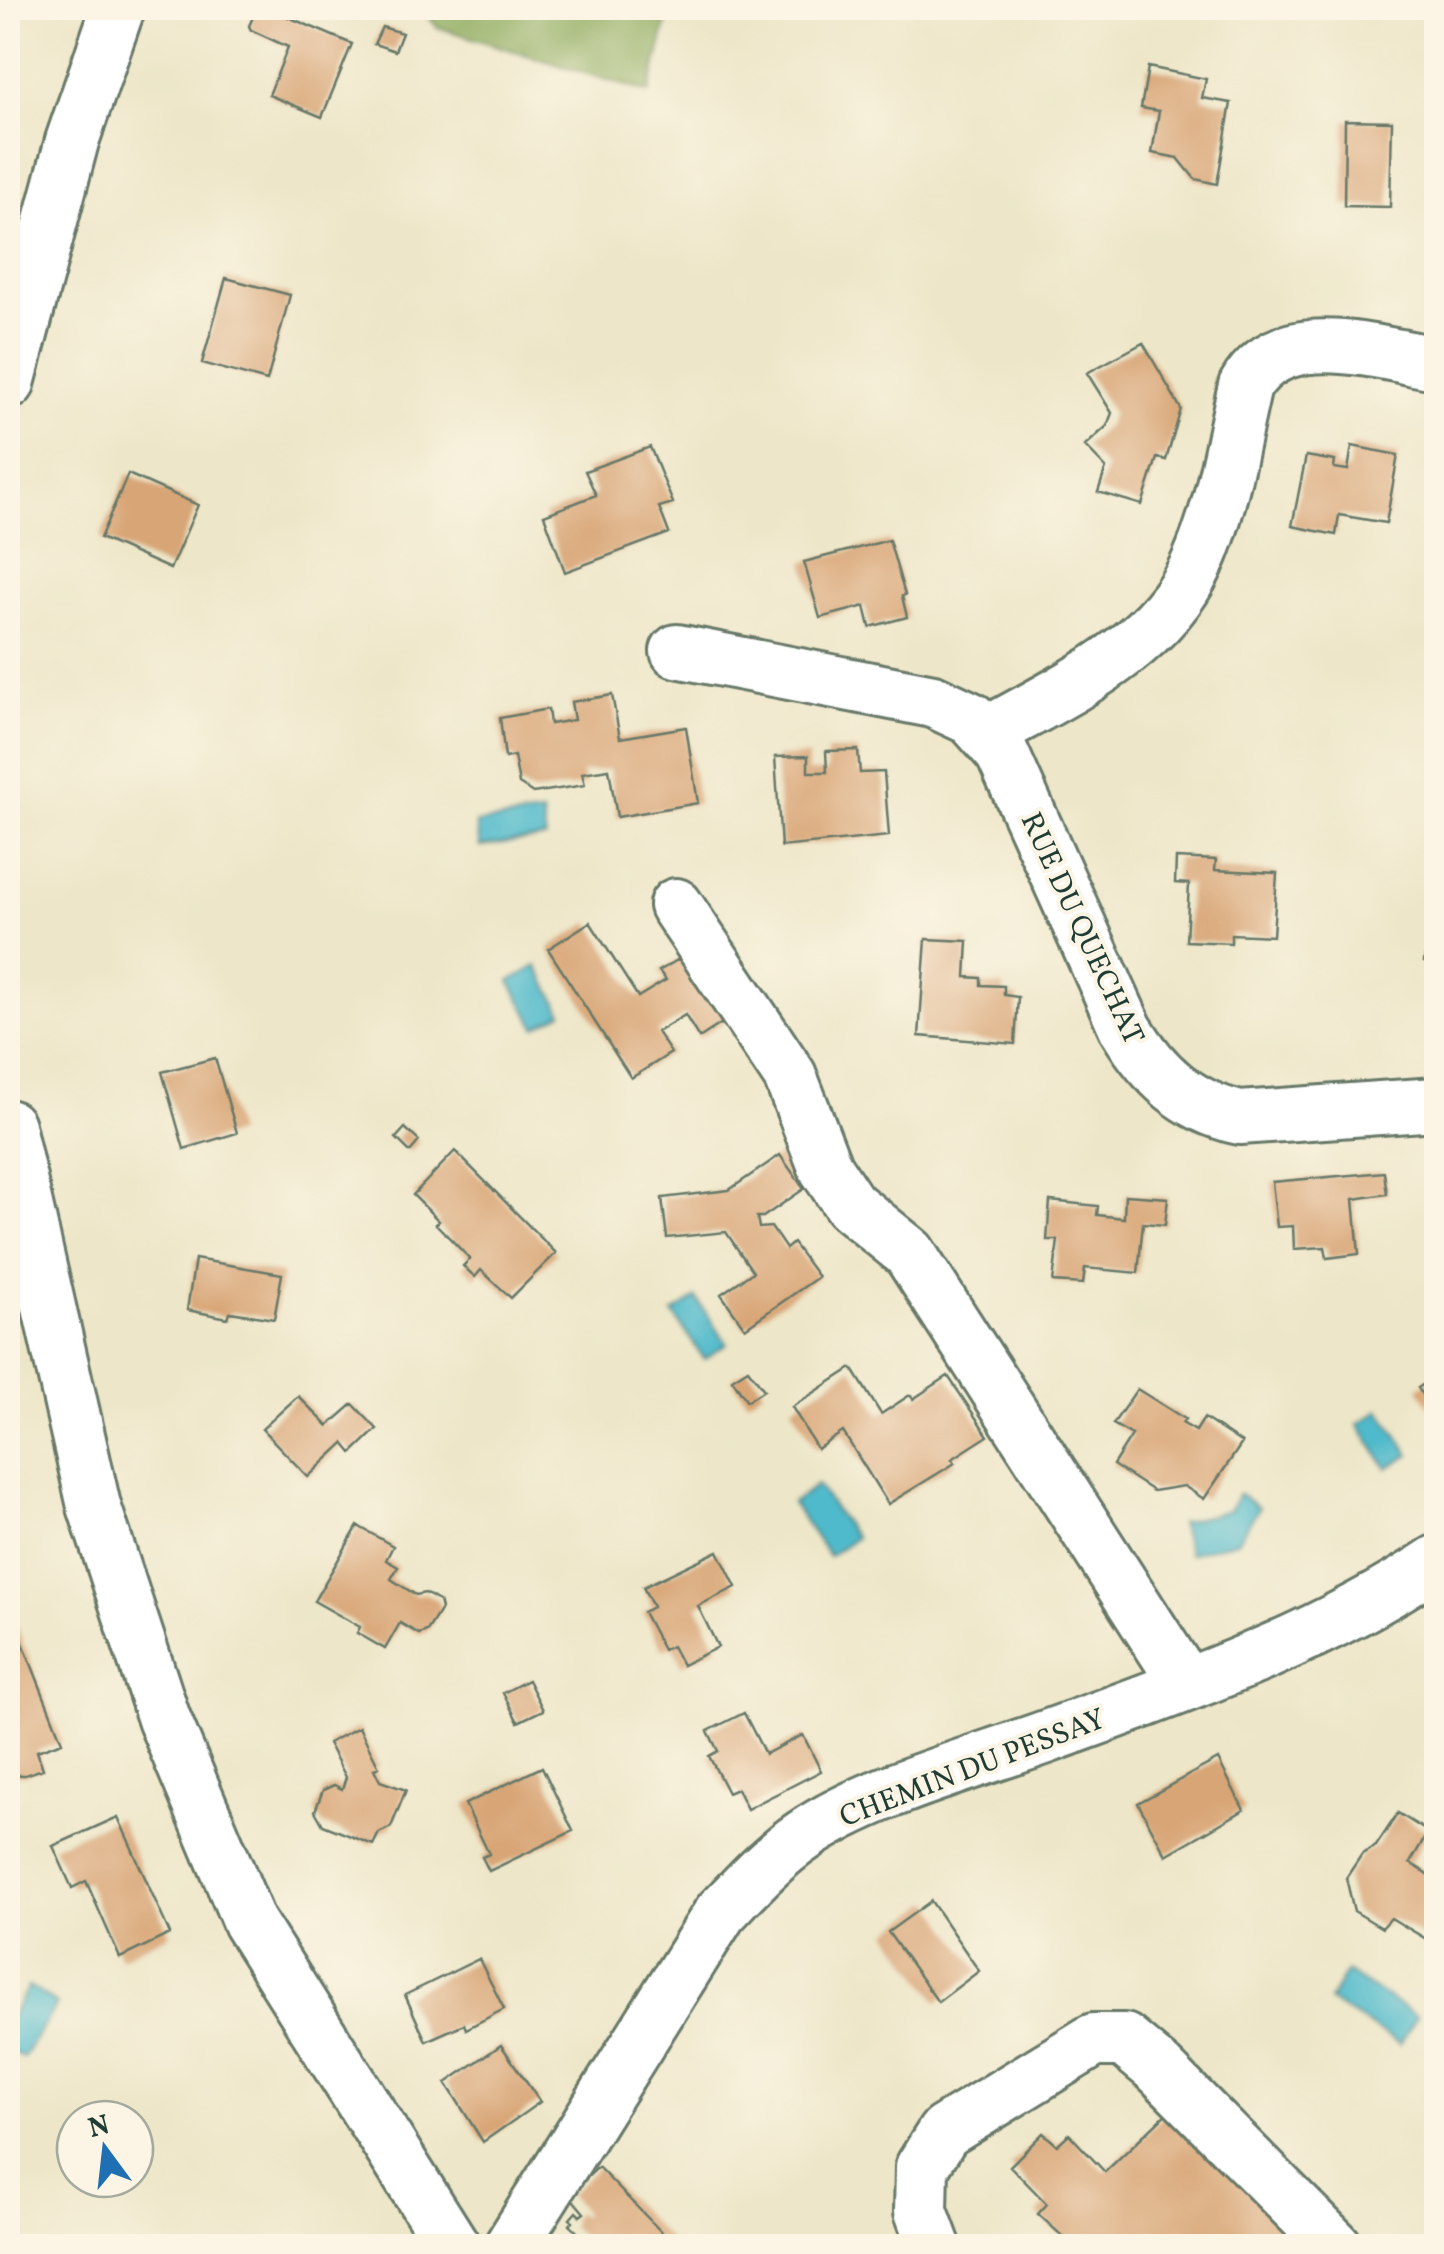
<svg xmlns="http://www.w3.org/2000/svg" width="1444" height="2254" font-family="Vollkorn,serif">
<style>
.forest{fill:#8caa5c;stroke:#567448;stroke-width:2.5}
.water{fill:#4fbacb;stroke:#377c80;stroke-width:2.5}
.building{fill:#d8a576}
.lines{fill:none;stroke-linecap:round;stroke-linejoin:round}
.minor-casing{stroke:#677868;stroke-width:58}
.minor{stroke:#fff;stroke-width:52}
.labels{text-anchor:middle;stroke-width:8;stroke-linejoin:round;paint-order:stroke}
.street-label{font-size:30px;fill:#1f3d34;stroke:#fcf5e5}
</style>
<rect width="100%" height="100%" fill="#fcf5e5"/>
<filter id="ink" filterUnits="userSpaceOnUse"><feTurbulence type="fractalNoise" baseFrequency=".01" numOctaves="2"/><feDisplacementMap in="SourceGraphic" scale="20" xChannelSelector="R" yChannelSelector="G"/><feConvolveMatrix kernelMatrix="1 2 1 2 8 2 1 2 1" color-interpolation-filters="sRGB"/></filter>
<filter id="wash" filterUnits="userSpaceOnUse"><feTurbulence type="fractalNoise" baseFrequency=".0048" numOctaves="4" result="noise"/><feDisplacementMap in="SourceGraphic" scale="40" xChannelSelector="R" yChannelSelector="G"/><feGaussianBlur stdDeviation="2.25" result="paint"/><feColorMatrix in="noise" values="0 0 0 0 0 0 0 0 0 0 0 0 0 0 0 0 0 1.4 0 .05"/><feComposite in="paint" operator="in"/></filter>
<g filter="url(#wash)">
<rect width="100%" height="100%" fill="#ede6c8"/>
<!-- forest -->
<path class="forest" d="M 422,8 L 670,8 L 649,93 L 437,27 Z"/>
<!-- water -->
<path class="water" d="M 542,814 L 546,838 L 480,847 L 476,823 Z
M 537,966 L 563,1013 L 536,1027 L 510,981 Z
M 696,1298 L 727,1344 L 704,1359 L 673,1313 Z
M 1380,1410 L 1410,1454 L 1387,1468 L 1359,1424 Z
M 817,1485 L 855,1538 L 829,1556 L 792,1503 Z
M 1239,1494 L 1259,1508 L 1237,1541 L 1189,1554 L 1180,1523 L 1229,1510 Z
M 1346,1972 L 1417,2016 L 1400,2044 L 1329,2001 Z
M 29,1986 L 57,2004 L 23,2058 L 8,2049 L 8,2020 Z"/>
<g id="blocks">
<!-- building -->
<path class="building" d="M 257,8 L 267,8 L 352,44 L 322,117 L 269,95 L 288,47 L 251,30 L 249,26 Z
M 382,27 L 402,33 L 395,51 L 374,44 Z
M 1148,67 L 1206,79 L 1202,98 L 1231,103 L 1217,184 L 1195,179 L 1178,158 L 1152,153 L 1159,111 L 1141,108 Z
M 1345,120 L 1392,121 L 1390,207 L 1344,206 Z
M 226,278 L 290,295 L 267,381 L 202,363 Z
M 1143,343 L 1181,409 L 1166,460 L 1157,458 L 1142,505 L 1098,492 L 1106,468 L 1085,446 L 1107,426 L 1112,413 L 1087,373 Z
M 1352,446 L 1398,455 L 1386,523 L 1339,515 L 1336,535 L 1292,526 L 1306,456 L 1335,461 L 1334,468 L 1348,470 Z
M 650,447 L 673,503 L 659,507 L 669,533 L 565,572 L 544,515 L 596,495 L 585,471 Z
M 128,474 L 198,505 L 170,569 L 100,538 Z
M 889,540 L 905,595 L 902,596 L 907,617 L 870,627 L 865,606 L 820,618 L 804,562 Z
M 612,695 L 620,738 L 686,727 L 698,803 L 617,817 L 609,769 L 582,773 L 585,785 L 533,793 L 519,784 L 514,756 L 505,758 L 500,718 L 548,709 L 550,724 L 574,720 L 571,702 Z
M 858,750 L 860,773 L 884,772 L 889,836 L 781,847 L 775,757 L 808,756 L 808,772 L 827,772 L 826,751 Z
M 1176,858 L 1216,860 L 1215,870 L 1277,873 L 1273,936 L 1231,934 L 1231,943 L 1186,941 L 1189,884 L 1175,883 Z
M 1434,899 L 1436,899 L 1436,965 L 1424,962 Z
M 590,922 L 638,997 L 666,980 L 659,971 L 694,950 L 736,1014 L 699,1038 L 685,1015 L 657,1032 L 671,1053 L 631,1078 L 548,949 Z
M 926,939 L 968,941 L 966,977 L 981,978 L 981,985 L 1004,986 L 1004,995 L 1018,997 L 1015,1044 L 919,1036 Z
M 215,1058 L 237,1133 L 184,1149 L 162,1072 Z
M 405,1128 L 419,1141 L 410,1152 L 396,1138 Z
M 455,1151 L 556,1253 L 511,1298 L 481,1270 L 475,1277 L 463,1266 L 470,1259 L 436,1224 L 439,1221 L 413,1195 Z
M 780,1155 L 804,1189 L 763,1217 L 757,1217 L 759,1228 L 771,1227 L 786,1249 L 793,1243 L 818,1277 L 745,1328 L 721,1294 L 753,1272 L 726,1232 L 667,1238 L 662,1198 L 729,1190 Z
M 1384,1172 L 1387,1194 L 1354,1199 L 1359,1254 L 1327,1258 L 1325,1247 L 1294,1249 L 1293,1226 L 1277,1227 L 1272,1182 Z
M 1125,1195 L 1168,1198 L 1165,1225 L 1143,1223 L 1138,1273 L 1085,1268 L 1083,1284 L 1053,1282 L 1058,1240 L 1047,1240 L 1050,1201 L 1098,1206 L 1097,1215 L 1124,1218 Z
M 195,1259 L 282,1274 L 274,1319 L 230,1312 L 228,1318 L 187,1310 Z
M 852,1368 L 881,1414 L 910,1395 L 913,1399 L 948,1376 L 988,1436 L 952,1459 L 955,1463 L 888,1504 L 843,1432 L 817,1449 L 792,1407 Z
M 748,1369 L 764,1390 L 747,1401 L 732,1379 Z
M 1436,1376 L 1436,1418 L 1418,1388 Z
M 1137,1389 L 1185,1419 L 1182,1423 L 1196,1431 L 1204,1418 L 1242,1443 L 1204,1499 L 1184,1486 L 1153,1491 L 1113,1465 L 1132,1435 L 1113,1424 Z
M 298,1396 L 328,1426 L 353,1404 L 377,1429 L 352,1453 L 344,1443 L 308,1477 L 262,1429 Z
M 358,1526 L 393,1546 L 386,1560 L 398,1567 L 391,1579 L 416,1595 L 425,1593 L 439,1601 L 441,1609 L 427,1631 L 419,1634 L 400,1623 L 385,1649 L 357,1633 L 360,1627 L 314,1601 Z
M 718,1551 L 736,1587 L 698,1606 L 718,1647 L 682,1665 L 672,1646 L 663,1650 L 643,1612 L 653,1607 L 643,1587 Z
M 8,1605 L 62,1742 L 37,1751 L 43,1769 L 25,1775 L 8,1775 Z
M 528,1680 L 543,1710 L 518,1722 L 503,1693 Z
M 744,1713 L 765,1754 L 803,1735 L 821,1771 L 747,1809 L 737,1789 L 728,1793 L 709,1756 L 718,1751 L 708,1731 Z
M 359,1727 L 379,1767 L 374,1769 L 380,1781 L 406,1790 L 391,1827 L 379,1833 L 373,1845 L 323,1825 L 315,1811 L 323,1790 L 334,1785 L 342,1789 L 346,1777 L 328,1743 Z
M 1218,1759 L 1244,1810 L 1166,1855 L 1138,1803 Z
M 542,1767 L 573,1831 L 489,1871 L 482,1857 L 489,1854 L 465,1804 Z
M 1398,1813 L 1428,1832 L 1410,1863 L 1430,1875 L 1436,1865 L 1436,1937 L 1428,1940 L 1391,1918 L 1382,1928 L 1354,1911 L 1346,1878 L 1362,1854 L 1376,1846 Z
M 118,1817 L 170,1934 L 120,1958 L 86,1881 L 72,1888 L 53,1846 Z
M 931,1901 L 979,1971 L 938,2002 L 888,1932 Z
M 479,1959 L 504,2009 L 466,2029 L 464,2024 L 426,2041 L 405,1995 Z
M 501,2045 L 540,2102 L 483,2142 L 446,2083 Z
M 1173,2107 L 1314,2246 L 1073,2246 L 1038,2214 L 1047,2204 L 1010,2166 L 1043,2133 L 1057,2145 L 1069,2134 L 1105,2172 Z
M 598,2167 L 675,2246 L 591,2246 L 570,2225 L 573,2221 L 570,2219 L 576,2212 L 580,2216 L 584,2213 L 569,2195 Z"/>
</g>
</g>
<g filter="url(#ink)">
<use href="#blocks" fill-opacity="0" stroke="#677868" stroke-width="2.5"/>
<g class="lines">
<!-- minor casing -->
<g class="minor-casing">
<path id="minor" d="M 8,383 L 72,141 L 118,8
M 677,651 L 933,701 L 972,719 L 1002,753 L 1126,1029 C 1154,1075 1187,1106 1240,1118 L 1436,1104
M 986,734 C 1064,690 1158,649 1197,564 C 1222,509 1231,445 1245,386 C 1282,321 1376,353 1436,363
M 676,905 L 790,1076 L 826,1169 L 850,1205 L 909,1253 L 1186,1684
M 8,1126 L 94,1506 L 164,1719 L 249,1922 L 453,2246
M 511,2246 L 720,1913 C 746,1886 772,1857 803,1836 C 871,1790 972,1764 1049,1736 C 1183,1687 1318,1641 1436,1562
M 934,2246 L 921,2211 L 922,2167 L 944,2132 L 1094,2040 L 1124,2040 L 1160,2070 L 1335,2246"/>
</g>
<!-- minor -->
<use href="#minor" class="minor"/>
</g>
</g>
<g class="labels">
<!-- street labels -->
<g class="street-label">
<text transform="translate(1083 928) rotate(65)" y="10">RUE DU QUECHAT</text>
<text transform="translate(972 1767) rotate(-21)" y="10">CHEMIN DU PESSAY</text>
</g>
</g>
<!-- margin -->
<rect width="1444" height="2254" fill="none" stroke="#fcf5e5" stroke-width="40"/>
<!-- north arrow -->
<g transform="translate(105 2149) rotate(345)"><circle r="48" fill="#fcf5e5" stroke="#a4ab9e" stroke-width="2.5"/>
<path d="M0-8L18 38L0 25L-18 38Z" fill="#1f6fb2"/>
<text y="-15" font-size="28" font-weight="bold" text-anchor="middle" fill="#1f3d34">N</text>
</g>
</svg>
